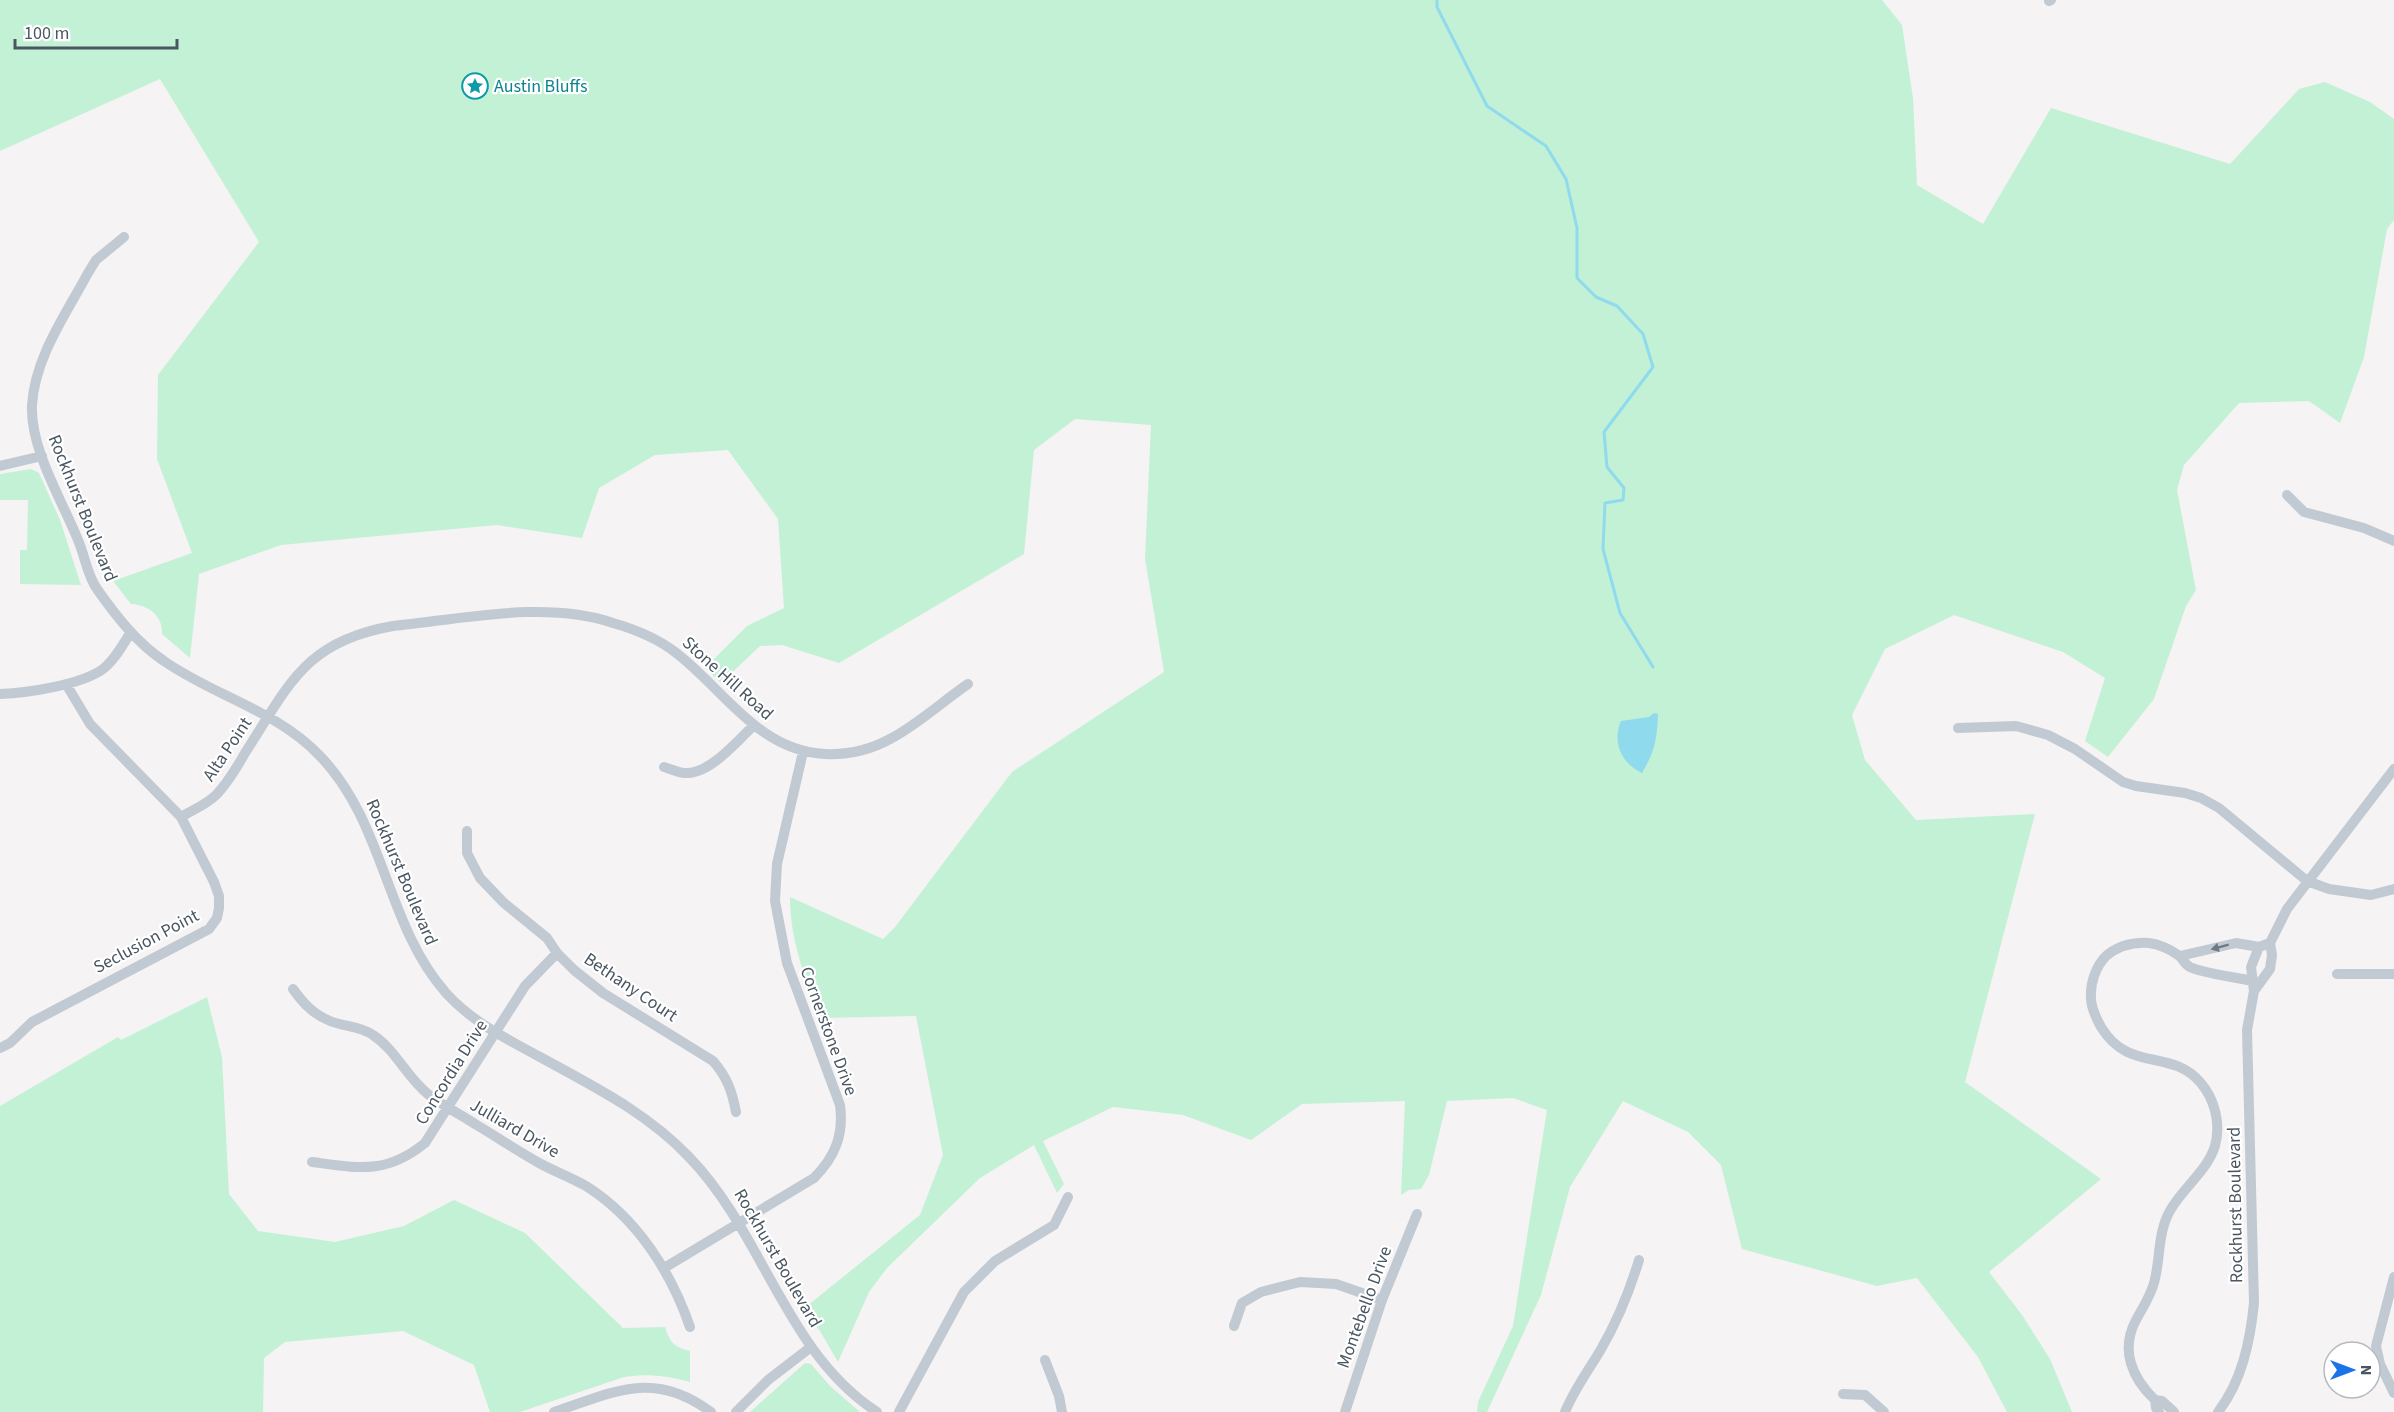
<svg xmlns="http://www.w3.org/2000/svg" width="2394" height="1412" font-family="'Source Sans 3',sans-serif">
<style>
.green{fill:#c3f1d5}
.water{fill:#90daee}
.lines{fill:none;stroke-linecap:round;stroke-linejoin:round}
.stream{stroke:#90daee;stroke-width:3}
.minor{stroke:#c1cad2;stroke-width:10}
.oneway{fill:#6e7983}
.labels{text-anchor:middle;stroke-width:4.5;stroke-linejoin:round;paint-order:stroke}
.culture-label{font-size:18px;fill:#0d838f;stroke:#fff;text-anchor:start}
.street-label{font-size:18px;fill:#4a5661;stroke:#fff}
</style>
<rect width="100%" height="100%" fill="#f5f3f3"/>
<!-- green -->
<path class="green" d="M 0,0 L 1882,0 L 1902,25 L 1913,98 L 1917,185 L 1983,224 L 2051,108 L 2230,164 L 2299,89 L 2325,82 L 2370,102 L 2394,119 L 2394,220 L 2387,229 L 2364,357 L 2340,423 L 2309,401 L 2239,403 L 2184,465 L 2177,490 L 2196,590 L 2186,606 L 2154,699 L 2108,757 L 2085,741 L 2105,678 L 2063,652 L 1954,615 L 1885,649 L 1852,715 L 1865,760 L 1916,820 L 2035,814 L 1965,1082 L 2101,1179 L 1989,1272 L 2022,1315 L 2050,1359 L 2072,1412 L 2007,1412 L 1978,1357 L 1917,1278 L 1877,1286 L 1742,1249 L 1721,1165 L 1688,1132 L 1623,1101 L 1570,1187 L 1541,1295 L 1487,1412 L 1477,1412 L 1478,1402 L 1513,1326 L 1547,1110 L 1513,1098 L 1447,1101 L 1429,1175 L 1421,1189 L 1409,1190 L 1401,1195 L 1405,1101 L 1302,1104 L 1251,1140 L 1183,1115 L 1113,1107 L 1043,1141 L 1064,1184 L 1057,1193 L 1034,1145 L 980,1178 L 887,1268 L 869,1292 L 838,1362 L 820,1331 L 802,1310 L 920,1215 L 943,1155 L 916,1016 L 821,1018 C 805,978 790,941 790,897 L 883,939 L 895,927 L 1012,772 L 1164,672 L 1145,559 L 1151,425 L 1075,419 L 1034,450 L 1024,554 L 839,663 L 782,645 L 760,646 L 721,683 L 705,668 L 747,626 L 784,608 L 778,519 L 728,450 L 655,455 L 599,488 L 582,538 L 497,525 L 281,545 L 199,574 L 190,658 L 162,634 C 163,615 148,605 131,604 L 113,581 L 192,553 L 157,459 L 158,375 L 259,242 L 160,79 L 0,151 Z
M 31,469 L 39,473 L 60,520 L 81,585 L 20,584 L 20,550 L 27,550 L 28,500 L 0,500 L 0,474 Z
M 207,997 L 222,1057 L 229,1194 L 258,1231 L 335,1242 L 404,1226 L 454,1200 L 525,1233 L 623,1328 L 665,1327 C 670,1343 674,1347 690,1351 L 690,1382 C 667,1376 648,1373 624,1377 L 520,1412 L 490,1412 L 474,1365 L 403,1331 L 285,1342 L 264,1358 L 263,1412 L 0,1412 L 0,1106 L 118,1037 L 121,1040 Z
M 805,1363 L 811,1364 L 830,1386 L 860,1412 L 750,1412 Z"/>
<!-- water -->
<path class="water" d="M 1654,713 L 1658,714 C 1657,739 1655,751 1642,773 C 1621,763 1612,742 1621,721 L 1649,717 Z"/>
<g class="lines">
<!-- stream -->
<path class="stream" d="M 1437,0 L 1437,7 L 1487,106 L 1546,146 L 1566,179 L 1577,228 L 1577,278 L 1596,297 L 1617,306 L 1643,334 L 1653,367 L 1604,432 L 1607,467 L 1624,488 L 1623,500 L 1605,503 L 1603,549 L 1620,613 L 1653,667"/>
<!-- minor -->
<path class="minor" d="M 2049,1 L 2051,0
M 124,237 L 96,260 L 88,273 C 66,314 35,357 32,405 C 30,449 62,500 78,540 C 85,556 87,575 97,589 C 116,616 137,643 164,661 C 214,696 276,710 319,755 C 385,822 385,924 446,993 C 472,1022 507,1039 540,1057 C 593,1086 648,1113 690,1158 C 764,1235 786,1353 877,1412
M 0,466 L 42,456
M 2287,495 L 2304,512 L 2364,528 L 2394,541
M 0,694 C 27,693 81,685 103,669 C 115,660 123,644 131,632
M 1958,728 L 2016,726 L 2048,735 L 2075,749 L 2123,782 L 2136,786 L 2185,793 L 2201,798 L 2219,808 L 2307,881 L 2329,889 L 2371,895 L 2394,889
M 664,767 C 671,769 681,774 688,773 C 711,772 738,741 754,725
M 181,817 C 192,810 206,805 216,795 C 228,783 237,767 245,753 C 289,685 305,641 393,626 C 462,619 547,600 613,623 C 634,629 658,639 675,652 C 724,689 758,751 825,754 C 848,755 870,750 890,739 C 917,725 943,701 968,684
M 467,831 L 467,853 L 480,878 L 504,903 L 547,938 L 557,953 L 574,970 L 603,993 L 713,1061 C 727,1077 732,1091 736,1112
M 2180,956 L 2236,943 L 2259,947
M 2337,974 L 2394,974
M 293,989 C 303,1003 313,1014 330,1021 C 345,1027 360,1026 373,1035 C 396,1050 407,1078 429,1095 C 443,1106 460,1114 475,1124 C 497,1137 519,1152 541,1164 C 556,1172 572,1178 586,1186 C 637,1218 671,1272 690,1327
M 2254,991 L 2270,969 L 2272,955 L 2270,943 L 2287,909 L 2394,769
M 0,1048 L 10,1043 L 32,1022 L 209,929 L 217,918 L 219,908 L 219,896 L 214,882 L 181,817 L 90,724 L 66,684
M 312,1162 C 358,1168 386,1175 425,1143 L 525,986 L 557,953
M 664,1268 L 814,1178 C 835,1157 844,1135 840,1105 L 787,963 L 775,901 L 777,864 L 803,752
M 2394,1277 L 2376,1346 L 2380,1364 L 2394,1393
M 1234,1326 L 1242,1303 L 1261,1292 L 1300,1282 L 1336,1284 L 1382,1300
M 1045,1360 L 1059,1396 L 1062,1412
M 1843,1394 L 1865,1395 L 1884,1412
M 2155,1400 L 2156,1408 L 2159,1412
M 554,1412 C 615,1392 653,1369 711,1412
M 736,1412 L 768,1380 L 811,1347
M 899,1412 L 964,1292 L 995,1261 L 1054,1225 L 1068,1197
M 1345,1412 L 1382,1300 L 1417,1214
M 1565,1412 C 1574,1390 1588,1371 1600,1351 C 1617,1322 1629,1293 1639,1260
M 2174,1412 L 2162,1401 L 2155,1400 C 2132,1378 2120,1350 2136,1320 C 2143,1307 2150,1297 2154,1283 C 2161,1258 2157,1232 2171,1209 C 2184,1187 2207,1171 2215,1146 C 2221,1124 2215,1099 2200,1082 C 2170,1048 2129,1073 2101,1027 C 2096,1018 2091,1008 2091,998 C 2090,983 2096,966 2106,956 C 2118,946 2134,942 2149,943 C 2158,944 2170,949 2178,955 C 2183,958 2184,964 2190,967 C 2205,974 2236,977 2252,981
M 2218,1412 C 2242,1381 2250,1342 2254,1303 L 2247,1030 L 2254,991 L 2251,967 L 2259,947 L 2270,943"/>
</g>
<!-- one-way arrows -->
<defs><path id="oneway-solid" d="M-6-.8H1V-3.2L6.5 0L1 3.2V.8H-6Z" transform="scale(1.5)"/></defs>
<use class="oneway" href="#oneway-solid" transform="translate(2220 947) rotate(165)"/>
<!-- icons -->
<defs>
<g id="sight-ring" transform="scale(1.35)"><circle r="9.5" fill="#fff" stroke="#0f9aa8" stroke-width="1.5"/><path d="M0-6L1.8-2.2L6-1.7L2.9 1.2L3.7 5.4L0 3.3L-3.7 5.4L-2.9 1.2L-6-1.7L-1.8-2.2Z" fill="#0f9aa8"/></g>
</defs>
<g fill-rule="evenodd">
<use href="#sight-ring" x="475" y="86"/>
</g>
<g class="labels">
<!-- culture labels -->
<g class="culture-label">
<text x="494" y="92">Austin Bluffs</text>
</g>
<!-- street labels -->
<g class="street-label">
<text transform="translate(83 508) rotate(68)" y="6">Rockhurst Boulevard</text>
<text transform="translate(728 678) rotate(42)" y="6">Stone Hill Road</text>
<text transform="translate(227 749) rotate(-56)" y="6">Alta Point</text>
<text transform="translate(402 872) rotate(67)" y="6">Rockhurst Boulevard</text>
<text transform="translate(146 941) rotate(-28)" y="6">Seclusion Point</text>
<text transform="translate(631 987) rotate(34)" y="6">Bethany Court</text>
<text transform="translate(829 1031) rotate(70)" y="6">Cornerstone Drive</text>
<text transform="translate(451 1072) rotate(-58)" y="6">Concordia Drive</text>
<text transform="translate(515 1128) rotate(30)" y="6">Julliard Drive</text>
<text transform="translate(2235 1205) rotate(-91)" y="6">Rockhurst Boulevard</text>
<text transform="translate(778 1258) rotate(60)" y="6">Rockhurst Boulevard</text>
<text transform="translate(1364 1307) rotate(-70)" y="6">Montebello Drive</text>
</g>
</g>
<!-- north arrow -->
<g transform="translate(2352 1370) rotate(90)"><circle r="28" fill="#ffffff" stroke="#b7bbc0" stroke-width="1.5"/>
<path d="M0-4.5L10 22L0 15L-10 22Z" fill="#1a73e8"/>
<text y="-9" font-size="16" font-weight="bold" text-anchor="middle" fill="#4a5661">N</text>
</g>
<!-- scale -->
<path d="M15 39v9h162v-9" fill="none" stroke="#4a5661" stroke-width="3"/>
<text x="24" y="39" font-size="18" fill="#4a5661" stroke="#ffffff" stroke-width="4.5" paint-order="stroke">100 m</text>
</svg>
